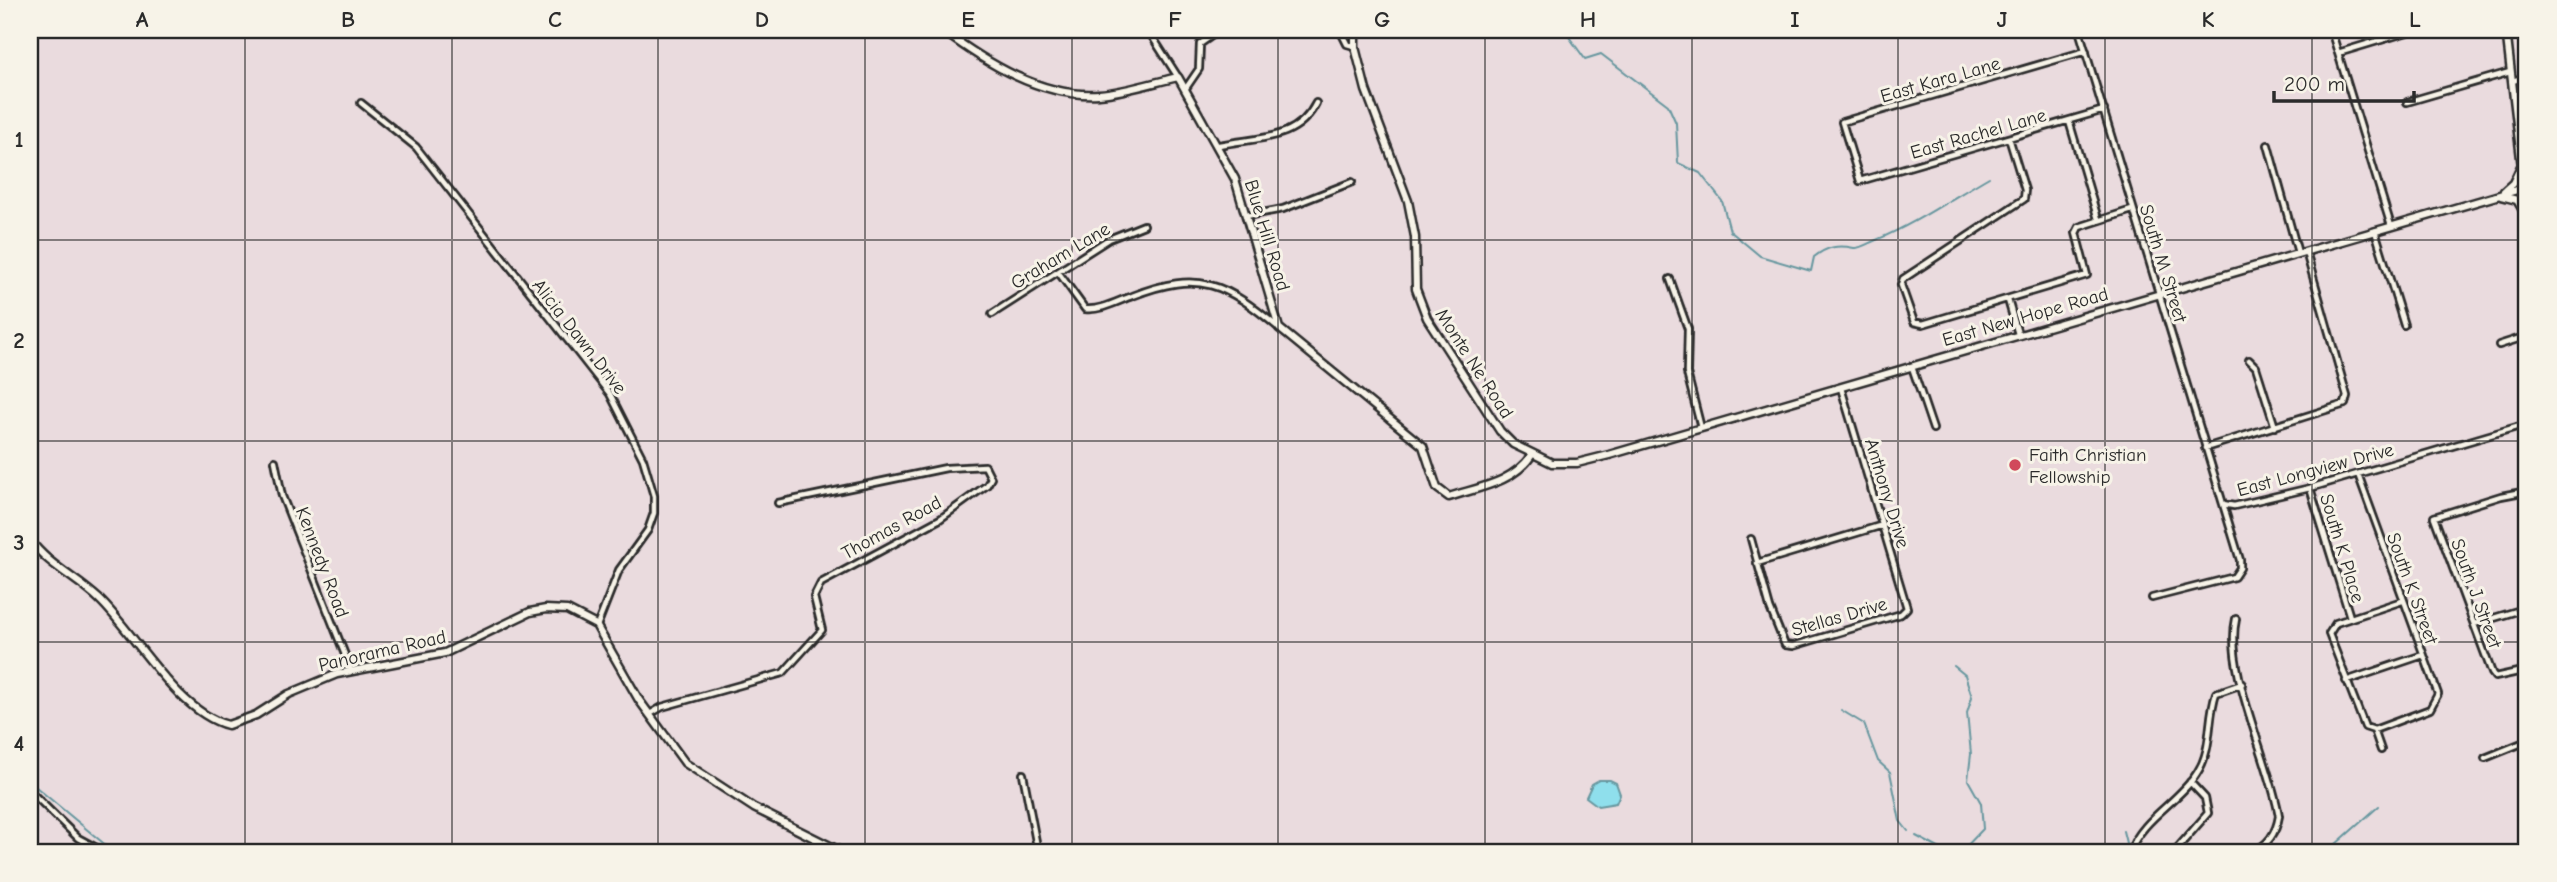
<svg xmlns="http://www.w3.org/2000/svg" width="2557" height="882" font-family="'Comic Neue',sans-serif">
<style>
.water{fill:#8fdfec;stroke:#67979f;stroke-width:2}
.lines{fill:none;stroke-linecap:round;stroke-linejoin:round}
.stream{stroke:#67979f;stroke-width:2}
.minor-casing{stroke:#2b2b2b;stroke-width:10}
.tertiary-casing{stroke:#2b2b2b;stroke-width:11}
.minor{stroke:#f7f3e8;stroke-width:4.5}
.tertiary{stroke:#f7f3e8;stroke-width:6}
.grid{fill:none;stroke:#2b2b2b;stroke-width:2;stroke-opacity:0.55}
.poi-dot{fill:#d1495b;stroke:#f7f3e8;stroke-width:2.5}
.labels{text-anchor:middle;stroke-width:6;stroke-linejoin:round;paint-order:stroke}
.street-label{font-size:19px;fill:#2b2b2b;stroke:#f7f3e8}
.poi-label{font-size:19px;fill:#2b2b2b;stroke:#f7f3e8;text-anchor:start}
.neatline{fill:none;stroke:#2b2b2b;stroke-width:2.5}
.grid-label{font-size:23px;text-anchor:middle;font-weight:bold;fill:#2b2b2b}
</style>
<rect width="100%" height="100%" fill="#eadbde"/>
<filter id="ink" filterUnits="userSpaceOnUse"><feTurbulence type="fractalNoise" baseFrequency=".0143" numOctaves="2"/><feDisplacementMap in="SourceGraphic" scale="14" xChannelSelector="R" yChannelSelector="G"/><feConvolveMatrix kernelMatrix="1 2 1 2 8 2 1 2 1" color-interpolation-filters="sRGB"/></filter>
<g filter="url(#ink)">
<!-- water -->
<path class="water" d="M 1599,780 L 1610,780 L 1616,783 L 1620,794 L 1616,803 L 1598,806 L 1586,797 L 1592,784 Z"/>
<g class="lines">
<!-- stream -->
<path class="stream" d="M 1564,30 L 1585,59 L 1601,54 L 1668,105 L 1676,123 L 1678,163 L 1700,173 L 1722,201 L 1730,231 L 1760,256 L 1811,271 L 1814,257 C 1828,246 1838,245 1854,248 C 1859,249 1869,243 1874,241 C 1915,224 1951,199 1989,177
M 1954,666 L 1965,675 L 1972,697 L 1967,713 L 1971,754 L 1968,780 L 1981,803 L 1983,829 L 1961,852
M 1841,710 L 1864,724 L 1878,761 L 1890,772 L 1900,821 L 1908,831
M 30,782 L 114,852
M 2123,831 L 2126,843 L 2123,852
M 1916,836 L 1946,852
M 84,852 L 85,847
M 2327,852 L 2379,806"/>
<!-- minor casing -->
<g class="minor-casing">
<path id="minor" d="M 1148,30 L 1178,77
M 1340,30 L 1347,44 L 1354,46
M 2079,30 L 2240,560 L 2240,568 L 2234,577 L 2152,598
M 2331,30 L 2391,226
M 2506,33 L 2516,30
M 2086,51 L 1842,122 L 1860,181 L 2104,110
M 2338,53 L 2414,30
M 2512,81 L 2527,77
M 1186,88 L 1199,69 L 1200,44 L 1220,30
M 2407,102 L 2510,72
M 361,103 L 416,147 L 610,394 L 643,459 L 654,496 L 654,513 L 648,530 L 619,570 L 597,626
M 2069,121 L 2098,219
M 2009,138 L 2025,190 L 2024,199 L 1903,279 L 1901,285 L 1914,322 L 1923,324 L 2087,275 L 2076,233 L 2079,227 L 2132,210
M 1219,145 C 1256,137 1297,142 1316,103
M 2268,145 L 2298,253
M 1246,216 L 1283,209 L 1352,182
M 2375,231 L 2404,325
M 1059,273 L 1085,309 C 1100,311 1118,301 1132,296 C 1200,269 1226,284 1279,328
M 1670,279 L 1688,329 L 1687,373 L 1701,428
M 2008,300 L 2018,334
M 992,314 L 1109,239 L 1144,225
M 2499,345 L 2527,336
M 2249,360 L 2256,367 L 2275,427
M 1912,367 L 1933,429
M 2205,448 L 2345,404 L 2347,396 L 2306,252
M 275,461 L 282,496 L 351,670
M 2358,474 L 2438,694 L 2430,709 L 2374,730
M 2310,488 L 2350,617
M 2527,491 L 2501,496 L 2434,517 L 2492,673 L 2495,677 L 2527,670
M 2223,504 L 2234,506 L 2310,488 L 2527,424
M 1751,539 L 1770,608 L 1785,645 L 1793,646 L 1901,614 L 1907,608 L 1841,388
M 1757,563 L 1883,525
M 2236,619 C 2224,670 2270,761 2279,816 C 2276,834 2268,845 2252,852
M 2474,624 L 2527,608
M 2346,681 L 2423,655
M 650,714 L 662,707 L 783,673 L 822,630 L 814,597 L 821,583 L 940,519 L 987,485 L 991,478 L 985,466 L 946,468 L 778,503
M 2381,750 L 2374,730 L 2365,727 L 2329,634 L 2336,623 L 2402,601
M 2485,758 L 2527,741
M 1023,774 L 1038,852
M 30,791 L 78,838 L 104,852
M 2130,852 C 2141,819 2179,802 2197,773 C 2213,749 2207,720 2216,693 L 2242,684
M 2174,852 L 2208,813 L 2205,798 L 2190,782"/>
</g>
<!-- tertiary casing -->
<g class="tertiary-casing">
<path id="tertiary" d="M 942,30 C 985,62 1041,98 1099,94 C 1125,92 1152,83 1178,77 L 1235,179 L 1279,328 L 1423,446 L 1437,488 L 1449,497 C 1480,487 1512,483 1531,456
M 1355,30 L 1355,47 L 1366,90 L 1408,201 L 1415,237 L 1416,289 L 1427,318 L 1500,431 L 1513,444 L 1552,463 L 1577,463 L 1609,455 L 2527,187
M 2506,30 L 2527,210
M 2504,191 L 2513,183 L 2521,166
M 2501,196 L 2517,200 L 2527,217
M 30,540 C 48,565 77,578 99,599 C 135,633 177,712 228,725 L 256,715 L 289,694 L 337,674 L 445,653 L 530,612 L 546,609 L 567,610 L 596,625 L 639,700 L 685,763 L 754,808 L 842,852"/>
</g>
<!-- minor -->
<use href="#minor" class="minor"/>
<!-- tertiary -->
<use href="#tertiary" class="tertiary"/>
</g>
</g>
<!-- grid -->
<path class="grid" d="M 245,30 L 245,852M 452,30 L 452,852M 658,30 L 658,852M 865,30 L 865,852M 1072,30 L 1072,852M 1278,30 L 1278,852M 1485,30 L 1485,852M 1692,30 L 1692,852M 1898,30 L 1898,852M 2105,30 L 2105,852M 2312,30 L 2312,852M 30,240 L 2527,240M 30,441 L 2527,441M 30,642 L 2527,642"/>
<!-- markers -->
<circle class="poi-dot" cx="2015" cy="465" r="7"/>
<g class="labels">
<!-- street labels -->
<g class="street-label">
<text transform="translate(1940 79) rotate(-16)" y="7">East Kara Lane</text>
<text transform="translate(1978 133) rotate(-16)" y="7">East Rachel Lane</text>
<text transform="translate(1268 235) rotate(73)" y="7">Blue Hill Road</text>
<text transform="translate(1060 255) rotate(-31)" y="7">Graham Lane</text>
<text transform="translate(2164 263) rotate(73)" y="7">South M Street</text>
<text transform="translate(2025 316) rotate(-16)" y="7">East New Hope Road</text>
<text transform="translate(580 336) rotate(52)" y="7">Alicia Dawn Drive</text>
<text transform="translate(1475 363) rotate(57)" y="7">Monte Ne Road</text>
<text transform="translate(2315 469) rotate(-15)" y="7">East Longview Drive</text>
<text transform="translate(1888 493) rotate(73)" y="7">Anthony Drive</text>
<text transform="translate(891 527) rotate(-29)" y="7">Thomas Road</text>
<text transform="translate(2343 548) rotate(73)" y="7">South K Place</text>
<text transform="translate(323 562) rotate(69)" y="7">Kennedy Road</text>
<text transform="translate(2413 588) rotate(70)" y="7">South K Street</text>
<text transform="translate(2477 593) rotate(70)" y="7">South J Street</text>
<text transform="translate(1839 616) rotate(-16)" y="7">Stellas Drive</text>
<text transform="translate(382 650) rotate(-13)" y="7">Panorama Road</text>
</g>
<!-- poi labels -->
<g class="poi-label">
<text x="2029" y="461">Faith Christian<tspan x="2029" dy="22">Fellowship</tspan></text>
</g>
</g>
<!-- margin -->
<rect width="2557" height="882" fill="none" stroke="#f7f3e8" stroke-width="77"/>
<!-- scale -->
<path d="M2274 91v10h140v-10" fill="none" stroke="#2b2b2b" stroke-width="3.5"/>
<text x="2284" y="91" font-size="21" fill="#2b2b2b" stroke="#f7f3e8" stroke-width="5" paint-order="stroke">200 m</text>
<rect x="38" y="38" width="2480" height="806" class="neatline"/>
<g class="grid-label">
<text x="142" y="27">A</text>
<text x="348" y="27">B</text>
<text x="555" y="27">C</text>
<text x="762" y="27">D</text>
<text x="968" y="27">E</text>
<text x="1175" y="27">F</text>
<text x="1382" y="27">G</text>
<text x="1588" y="27">H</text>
<text x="1795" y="27">I</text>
<text x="2002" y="27">J</text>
<text x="2208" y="27">K</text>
<text x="2415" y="27">L</text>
<text x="19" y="147">1</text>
<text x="19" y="348">2</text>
<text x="19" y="550">3</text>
<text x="19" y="751">4</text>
</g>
</svg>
